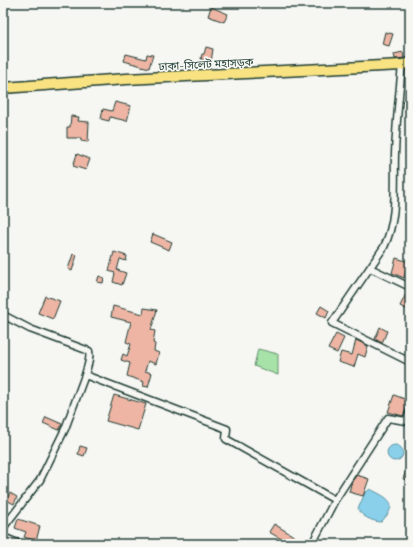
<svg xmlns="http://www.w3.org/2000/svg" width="413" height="547" font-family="Delius,'Noto Sans Bengali',sans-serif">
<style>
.green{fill:#a7e3a8;stroke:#63906e}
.water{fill:#8ad0eb;stroke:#5f95a2}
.building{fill:#eeb5a4;stroke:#1f3d34}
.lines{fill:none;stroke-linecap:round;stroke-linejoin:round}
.minor-casing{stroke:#1f3d34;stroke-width:9}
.trunk-casing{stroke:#1f3d34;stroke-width:13}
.minor{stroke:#f6f6f2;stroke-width:6}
.trunk{stroke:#f8e281;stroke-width:10}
.labels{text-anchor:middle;stroke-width:3.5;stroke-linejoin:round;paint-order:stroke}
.street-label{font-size:11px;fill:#1f3d34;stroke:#f6f6f2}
</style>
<rect width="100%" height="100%" fill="#f6f6f2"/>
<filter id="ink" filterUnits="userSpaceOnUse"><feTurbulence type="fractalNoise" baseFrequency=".025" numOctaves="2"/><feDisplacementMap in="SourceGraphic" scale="8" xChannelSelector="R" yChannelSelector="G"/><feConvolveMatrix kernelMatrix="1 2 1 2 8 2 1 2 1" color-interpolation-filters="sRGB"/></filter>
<g filter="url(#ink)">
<!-- green -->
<path class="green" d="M 258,349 L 278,354 L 278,375 L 254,366 Z"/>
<!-- water -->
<path class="water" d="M387 453a8 8 0 1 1 16 0a8 8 0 1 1-16 0Z
M 370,489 C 387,498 401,502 381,522 C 374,522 360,516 358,509 L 365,493 Z"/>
<!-- building -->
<path class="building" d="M 211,7 L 228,14 L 224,22 L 208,16 Z
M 385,32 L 393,34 L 389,46 L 382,44 Z
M 206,47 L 213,49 L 211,62 L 201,59 L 202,54 L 204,54 Z
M 403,52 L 404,58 L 395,59 L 394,54 Z
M 126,54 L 146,59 L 147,54 L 153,55 L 149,68 L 124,61 Z
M 115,102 L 131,106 L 127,121 L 110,117 L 109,121 L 101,119 L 103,109 L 112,111 Z
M 71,116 L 79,117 L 78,121 L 89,122 L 88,142 L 81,141 L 81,138 L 67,138 L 67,127 L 70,127 Z
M 77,154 L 90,159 L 86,170 L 73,166 Z
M 153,234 L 172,242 L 169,250 L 150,242 Z
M 114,252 L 127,256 L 126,261 L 120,259 L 117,270 L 126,273 L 122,285 L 113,282 L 115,273 L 109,271 Z
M 73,254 L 77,255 L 72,271 L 68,269 Z
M 396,258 L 409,262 L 404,278 L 392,273 Z
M 99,276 L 104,278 L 103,283 L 97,282 Z
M 406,294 L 410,296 L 410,311 L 400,306 Z
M 45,296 L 60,301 L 53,319 L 38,313 Z
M 113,306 L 143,314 L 144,308 L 157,310 L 151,330 L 155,331 L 153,343 L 155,344 L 154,351 L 159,353 L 156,364 L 148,361 L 145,371 L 152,373 L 148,387 L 143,386 L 144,382 L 127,376 L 130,363 L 121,360 L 123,354 L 127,356 L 131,344 L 126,342 L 131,322 L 111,317 Z
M 321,306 L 329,311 L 326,318 L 317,313 Z
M 380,327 L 387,331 L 382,343 L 375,339 Z
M 336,334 L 344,338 L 337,353 L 328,349 Z
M 356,340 L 368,346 L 365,357 L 358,354 L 354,367 L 338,362 L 341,352 L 352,355 Z
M 114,395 L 146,404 L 138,430 L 106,421 Z
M 394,395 L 410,401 L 403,416 L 388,412 Z
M 46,417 L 62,424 L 59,430 L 43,423 Z
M 80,446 L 87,448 L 84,456 L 78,454 Z
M 409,463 L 410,463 L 410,481 L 403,479 Z
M 357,475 L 369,479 L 363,496 L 349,492 L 352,481 Z
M 10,493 L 17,497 L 14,504 L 6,500 Z
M 18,519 L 40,526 L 36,541 L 24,537 L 26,532 L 15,528 Z
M 274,524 L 307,544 L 290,544 L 269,532 Z
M 410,524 L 410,536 L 405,533 Z"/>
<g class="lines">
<!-- minor casing -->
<g class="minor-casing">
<path id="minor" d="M 402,65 C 399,95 396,124 395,154 C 394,185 398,218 384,247 L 332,323 L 410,362
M 370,268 L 410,287
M 3,315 L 30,329 L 89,351 C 91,359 87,367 85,375 L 227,429 L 226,439 L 335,500
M 3,528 L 40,480 L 65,429 L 85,375
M 3,537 L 20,544
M 312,544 L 335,500 L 388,418 L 406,421 L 410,412"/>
</g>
<!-- trunk casing -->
<g class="trunk-casing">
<path id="trunk" d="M 3,88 L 126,79 L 402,65 L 410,63"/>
</g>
<!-- minor -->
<use href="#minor" class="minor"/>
<!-- trunk -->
<use href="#trunk" class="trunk"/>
</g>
</g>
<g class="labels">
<!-- street labels -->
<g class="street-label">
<text transform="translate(206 64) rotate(-3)" y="4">ঢাকা-সিলেট মহাসড়ক</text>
</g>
</g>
<!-- margin -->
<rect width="413" height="547" fill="none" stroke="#f6f6f2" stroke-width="16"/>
<rect x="8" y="8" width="397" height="531" fill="none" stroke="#1f3d34" stroke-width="1.5" filter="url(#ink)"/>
</svg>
